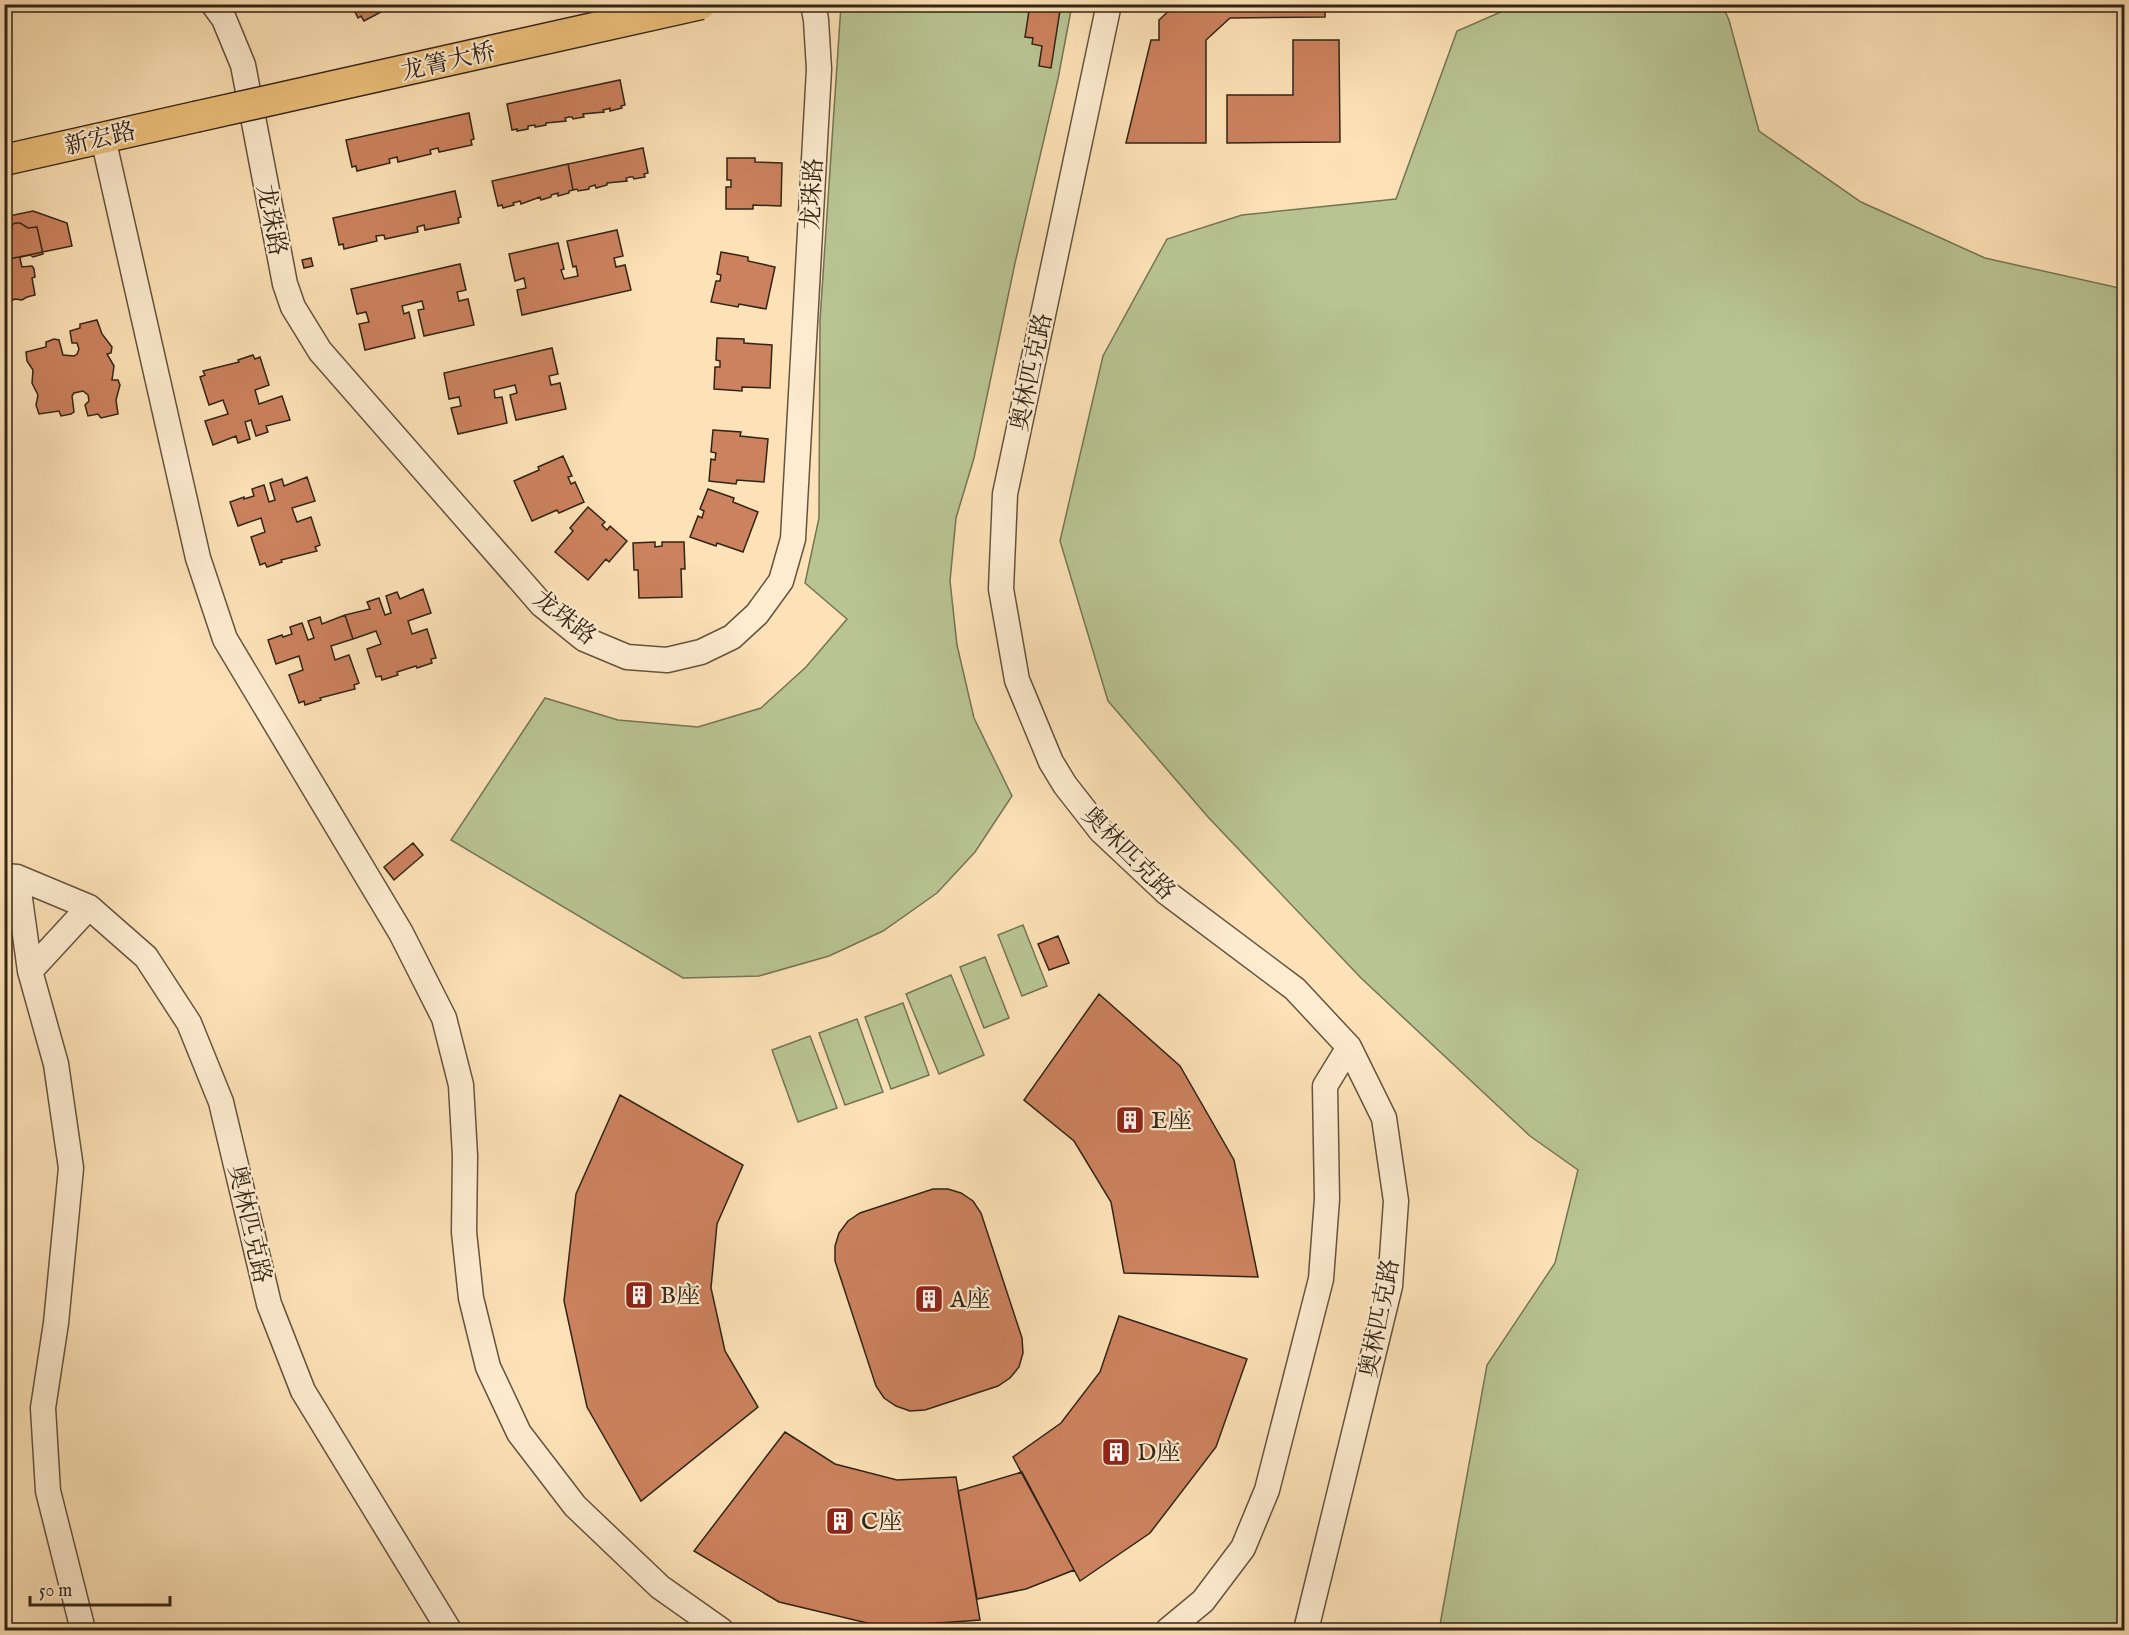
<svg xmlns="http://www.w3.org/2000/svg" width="2129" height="1635" font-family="'IM FELL English','Noto Serif SC',serif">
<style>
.green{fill:#b9c493;stroke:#757455;stroke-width:1.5}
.building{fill:#cc825e;stroke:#312417;stroke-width:1.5}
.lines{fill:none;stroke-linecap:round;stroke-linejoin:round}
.minor-casing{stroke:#64543f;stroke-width:27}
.major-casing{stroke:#312417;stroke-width:33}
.minor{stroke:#feecd0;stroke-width:24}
.major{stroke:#eec17c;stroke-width:30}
.major-bridge-casing{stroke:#312417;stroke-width:33;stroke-linecap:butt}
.major-bridge{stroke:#eec17c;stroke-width:30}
.labels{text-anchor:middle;stroke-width:4.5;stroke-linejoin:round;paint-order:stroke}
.street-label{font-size:24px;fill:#312417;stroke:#feecd0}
.poi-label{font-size:24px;fill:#312417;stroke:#feecd0;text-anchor:start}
</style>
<rect width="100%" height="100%" fill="#fde2b7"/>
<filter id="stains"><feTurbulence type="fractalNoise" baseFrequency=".00333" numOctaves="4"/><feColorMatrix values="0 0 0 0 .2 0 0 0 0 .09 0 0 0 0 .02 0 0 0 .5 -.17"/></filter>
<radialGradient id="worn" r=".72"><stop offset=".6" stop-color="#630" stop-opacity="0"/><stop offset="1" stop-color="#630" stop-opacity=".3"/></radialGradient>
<!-- green -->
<path class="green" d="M 1519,4 L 1722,5 L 1729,20 L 1759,131 L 1861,202 L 1985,258 L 2124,289 L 2124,1630 L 1439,1630 L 1487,1365 L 1555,1263 L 1578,1170 L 1530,1136 L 1361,978 L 1208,817 L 1108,701 L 1060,541 L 1103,356 L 1167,239 L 1242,215 L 1396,199 L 1457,31 Z
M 841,5 L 1072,5 L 1058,79 L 1015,263 L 974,458 L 956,518 L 950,581 L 957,645 L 974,718 L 1012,796 L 975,852 L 937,893 L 883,931 L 829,956 L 759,976 L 683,978 L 451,840 L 545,698 L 618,720 L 698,727 L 761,708 L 806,667 L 847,619 L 805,583 L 819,518 L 820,320 Z
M 1023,925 L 1047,986 L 1022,996 L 998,935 Z
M 985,957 L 1009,1018 L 984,1028 L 960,967 Z
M 951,975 L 984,1055 L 939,1074 L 906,994 Z
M 903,1003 L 929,1075 L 891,1089 L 865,1017 Z
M 857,1019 L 883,1092 L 845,1105 L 819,1033 Z
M 810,1036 L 837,1108 L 798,1122 L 772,1050 Z"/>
<!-- building -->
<path class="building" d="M 351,4 L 393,4 L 394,5 L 364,21 L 361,16 L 358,18 Z
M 1030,4 L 1061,4 L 1051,68 L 1039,66 L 1042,46 L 1032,44 L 1033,38 L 1025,37 Z
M 1176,4 L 1325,4 L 1325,17 L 1230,18 L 1206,40 L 1206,143 L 1126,143 L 1151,40 L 1159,40 L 1159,20 Z
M 1293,40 L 1339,40 L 1340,142 L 1227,143 L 1227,95 L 1293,95 Z
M 620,80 L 625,105 L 621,106 L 622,108 L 610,111 L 610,108 L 607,109 L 603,110 L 604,112 L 583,114 L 584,117 L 573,119 L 572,117 L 569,117 L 565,118 L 566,121 L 546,123 L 546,125 L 535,127 L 535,125 L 528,126 L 528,129 L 517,131 L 517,129 L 512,130 L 507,104 Z
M 469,113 L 474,139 L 471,140 L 472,145 L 439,152 L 438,148 L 430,150 L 431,154 L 398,162 L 397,157 L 389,159 L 390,163 L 357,171 L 356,166 L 352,167 L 346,140 Z
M 643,148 L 648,173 L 644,174 L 645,177 L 634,179 L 633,177 L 630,177 L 626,178 L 627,181 L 607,183 L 607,185 L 596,188 L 595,185 L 589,187 L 589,189 L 578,191 L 577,189 L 573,190 L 568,164 Z
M 727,158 L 755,158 L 755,162 L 782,163 L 781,206 L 753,205 L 753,209 L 726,209 L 726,187 L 731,187 L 731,180 L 727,180 Z
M 568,164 L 573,190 L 569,191 L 569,193 L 558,196 L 558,193 L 551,195 L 551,197 L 541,200 L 540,197 L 521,204 L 520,201 L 513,203 L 514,205 L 503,208 L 502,205 L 498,206 L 492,181 Z
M 455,191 L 461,217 L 458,218 L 459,223 L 425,230 L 424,225 L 417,227 L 418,232 L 385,239 L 384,235 L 376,236 L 377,241 L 344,249 L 343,244 L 339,245 L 333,218 Z
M 33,211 L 67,223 L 72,246 L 4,260 L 4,217 Z
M 15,223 L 20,223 L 28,228 L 37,227 L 43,254 L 33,257 L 30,255 L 21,257 L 20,259 L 22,267 L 32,266 L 34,269 L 35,277 L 32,278 L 35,295 L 27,297 L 22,300 L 15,299 L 4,304 L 4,231 L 12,229 L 12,225 Z
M 617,230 L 623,256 L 614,258 L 616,267 L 625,265 L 631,290 L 522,315 L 517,290 L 526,288 L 524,278 L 515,281 L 509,254 L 558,243 L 564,269 L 561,270 L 564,279 L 578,276 L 576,266 L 573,267 L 567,241 Z
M 721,252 L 748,257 L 748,261 L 775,267 L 766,309 L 739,304 L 738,307 L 711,302 L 716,281 L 720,281 L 721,275 L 717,274 Z
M 311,258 L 313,266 L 304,268 L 302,260 Z
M 460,264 L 466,290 L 457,292 L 459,301 L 468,299 L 474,325 L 424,336 L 418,310 L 424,309 L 422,301 L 402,306 L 404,314 L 409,312 L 415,338 L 365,350 L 359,324 L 369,322 L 366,312 L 357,314 L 351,289 Z
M 97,320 L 102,334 L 112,347 L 111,353 L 107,354 L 114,366 L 112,380 L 118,380 L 120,385 L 116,400 L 118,414 L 101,418 L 98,414 L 88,416 L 85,405 L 89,401 L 88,395 L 83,391 L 74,393 L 72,396 L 74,412 L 71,414 L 61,416 L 59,411 L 39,414 L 36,405 L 38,395 L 32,383 L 33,370 L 27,361 L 26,352 L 46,347 L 46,342 L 54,339 L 59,340 L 63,355 L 74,356 L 77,354 L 79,349 L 77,343 L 72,343 L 70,331 L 80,328 L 80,324 Z
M 717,338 L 744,339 L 744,343 L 772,345 L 770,388 L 742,387 L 742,391 L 714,389 L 715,367 L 720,367 L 720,361 L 716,360 Z
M 552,348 L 558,374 L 549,376 L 551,385 L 560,383 L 566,409 L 516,420 L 510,395 L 517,393 L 515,385 L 494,390 L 495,398 L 502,397 L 507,423 L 458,434 L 451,408 L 461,406 L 459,397 L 449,399 L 444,373 Z
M 253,355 L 255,359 L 260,357 L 269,385 L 255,390 L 259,404 L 282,396 L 290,420 L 266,426 L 268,432 L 256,436 L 251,420 L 245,422 L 250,439 L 238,443 L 236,436 L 213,445 L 205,421 L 228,414 L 223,400 L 209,405 L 200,377 L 205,375 L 203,371 L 239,362 L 238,360 Z
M 713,430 L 741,432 L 740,436 L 768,439 L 764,482 L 737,480 L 736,484 L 709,481 L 711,459 L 715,460 L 716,453 L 711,452 Z
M 563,456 L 572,476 L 568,477 L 571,484 L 575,482 L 584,502 L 559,513 L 557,510 L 532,521 L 514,481 L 539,470 L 538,467 Z
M 307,477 L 315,501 L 292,508 L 297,522 L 311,517 L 320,545 L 315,547 L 317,551 L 281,560 L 282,562 L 267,567 L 265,563 L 260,565 L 251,537 L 265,532 L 261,518 L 238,526 L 230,502 L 244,497 L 244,499 L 254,496 L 252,489 L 264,485 L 269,502 L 275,500 L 270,483 L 282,479 L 284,486 Z
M 708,489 L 734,498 L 733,502 L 758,512 L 743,552 L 717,543 L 716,546 L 690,537 L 698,516 L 702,518 L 704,511 L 700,509 Z
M 588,507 L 605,522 L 602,525 L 607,530 L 610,526 L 627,541 L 609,562 L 606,559 L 588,580 L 555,552 L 573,531 L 570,528 Z
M 655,542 L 655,547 L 662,546 L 662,542 L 684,542 L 685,569 L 681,569 L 682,597 L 639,598 L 638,570 L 634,570 L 633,543 Z
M 423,589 L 431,613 L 408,621 L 412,634 L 427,629 L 436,658 L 431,659 L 432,663 L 417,668 L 416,666 L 397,672 L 398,675 L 382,680 L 381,676 L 376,677 L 367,649 L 381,644 L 376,631 L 353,639 L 345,615 L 370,609 L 367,602 L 379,598 L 385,615 L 391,613 L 386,596 L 397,592 L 400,599 Z
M 345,615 L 353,639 L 331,646 L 335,660 L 349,655 L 359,683 L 354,685 L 355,689 L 320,698 L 321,700 L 305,705 L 304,701 L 299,703 L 289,675 L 303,670 L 299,656 L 276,664 L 268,640 L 282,635 L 283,637 L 292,634 L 290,627 L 302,623 L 308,640 L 314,638 L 308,621 L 320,617 L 322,624 Z
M 413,843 L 423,855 L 394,880 L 384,867 Z
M 1058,936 L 1069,963 L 1049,970 L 1038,944 Z
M 1099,994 L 1180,1066 L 1234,1160 L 1258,1277 L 1124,1273 L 1111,1202 L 1074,1141 L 1024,1100 Z
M 620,1095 L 743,1165 L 717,1224 L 711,1288 L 725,1351 L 758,1407 L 641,1501 L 587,1407 L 564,1301 L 576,1194 Z
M 933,1189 L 948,1189 L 961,1193 L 973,1201 L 981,1213 L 1022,1338 L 1023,1353 L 1019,1367 L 1010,1378 L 998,1386 L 925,1410 L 910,1411 L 896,1406 L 884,1398 L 876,1386 L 835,1261 L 835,1246 L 839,1233 L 848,1221 L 860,1213 Z
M 1119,1316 L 1247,1359 L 1216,1447 L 1150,1533 L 1080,1581 L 1013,1457 L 1061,1423 L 1100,1372 Z
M 785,1432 L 835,1464 L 897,1480 L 956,1477 L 980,1620 L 884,1627 L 779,1602 L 694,1551 Z
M 1022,1472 L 1074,1570 L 1026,1589 L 977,1599 L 958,1491 Z"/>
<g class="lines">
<!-- minor casing -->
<g class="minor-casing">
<path id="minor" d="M 213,4 L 224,19 L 243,65 L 285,284 L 293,307 L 320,351 L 542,605 L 584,639 L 627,657 L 667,660 L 701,652 L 732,637 L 757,614 L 781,581 L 793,539 L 819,69 L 816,20 L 813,4
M 1109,4 L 1005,494 L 1001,589 L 1017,680 L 1051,762 L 1065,785 L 1101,831 L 1167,893 L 1295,989 L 1349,1047 L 1384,1118 L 1396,1201 L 1390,1286 L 1306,1630
M 103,138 L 198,558 L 225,639 L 401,933 L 444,1018 L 461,1085 L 465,1156 L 464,1232 L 471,1298 L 488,1367 L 519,1433 L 575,1506 L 660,1587 L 721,1630
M 4,876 L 17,877 L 89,907 L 146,957 L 189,1023 L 221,1102 L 269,1304 L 303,1391 L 449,1630
M 17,877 L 30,971 L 89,907
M 30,971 L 56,1064 L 71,1168 L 56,1323 L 43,1408 L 48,1491 L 83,1630
M 1168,1630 L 1203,1601 L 1243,1548 L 1267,1490 L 1321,1279 L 1327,1199 L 1325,1086 L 1349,1047"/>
</g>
<!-- major casing -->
<g class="major-casing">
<path id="major" d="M 4,160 L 195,117"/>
</g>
<!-- minor -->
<use href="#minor" class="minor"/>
<!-- major -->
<use href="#major" class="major"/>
<!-- major-bridge casing -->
<g class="major-bridge-casing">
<path id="major-bridge" d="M 195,117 L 701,4"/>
</g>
<!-- major-bridge -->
<use href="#major-bridge" class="major-bridge"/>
</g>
<!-- icons -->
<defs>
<g id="building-square" transform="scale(1.5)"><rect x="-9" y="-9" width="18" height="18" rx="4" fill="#8f2418" stroke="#feecd0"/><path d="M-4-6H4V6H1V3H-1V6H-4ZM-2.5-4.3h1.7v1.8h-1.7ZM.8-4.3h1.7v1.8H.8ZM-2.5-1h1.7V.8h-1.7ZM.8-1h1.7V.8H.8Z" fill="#fff"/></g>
</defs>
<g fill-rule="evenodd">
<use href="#building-square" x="1130" y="1120"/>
<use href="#building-square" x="639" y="1295"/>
<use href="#building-square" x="929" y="1299"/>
<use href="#building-square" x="1116" y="1452"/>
<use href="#building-square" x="840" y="1521"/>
</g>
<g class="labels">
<!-- street labels -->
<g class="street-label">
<text transform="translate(448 61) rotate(-13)" y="8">龙箐大桥</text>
<text transform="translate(100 138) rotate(-13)" y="8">新宏路</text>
<text transform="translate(812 194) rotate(-87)" y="8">龙珠路</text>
<text transform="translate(272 220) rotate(79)" y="8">龙珠路</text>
<text transform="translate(1031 372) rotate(-78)" y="8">奥林匹克路</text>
<text transform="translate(565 617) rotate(38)" y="8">龙珠路</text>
<text transform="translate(1129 853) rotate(45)" y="8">奥林匹克路</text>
<text transform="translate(250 1224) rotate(77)" y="8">奥林匹克路</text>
<text transform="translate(1379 1318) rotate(-79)" y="8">奥林匹克路</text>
</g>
<!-- poi labels -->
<g class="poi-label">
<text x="1151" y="1128">E座</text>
<text x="660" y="1303">B座</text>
<text x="950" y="1307">A座</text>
<text x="1137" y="1460">D座</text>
<text x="861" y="1529">C座</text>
</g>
</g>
<!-- margin -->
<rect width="2129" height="1635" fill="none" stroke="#fde2b7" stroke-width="24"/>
<rect x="6" y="6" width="2117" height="1623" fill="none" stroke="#312417" stroke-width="3"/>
<rect x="12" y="12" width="2105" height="1611" fill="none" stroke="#312417" stroke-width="1.5"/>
<!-- scale -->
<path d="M30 1596v9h140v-9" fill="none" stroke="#312417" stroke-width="3"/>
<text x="39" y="1596" font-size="18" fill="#312417" stroke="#feecd0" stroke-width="4.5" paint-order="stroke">50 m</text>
<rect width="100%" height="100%" filter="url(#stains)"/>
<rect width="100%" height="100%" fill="url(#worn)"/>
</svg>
